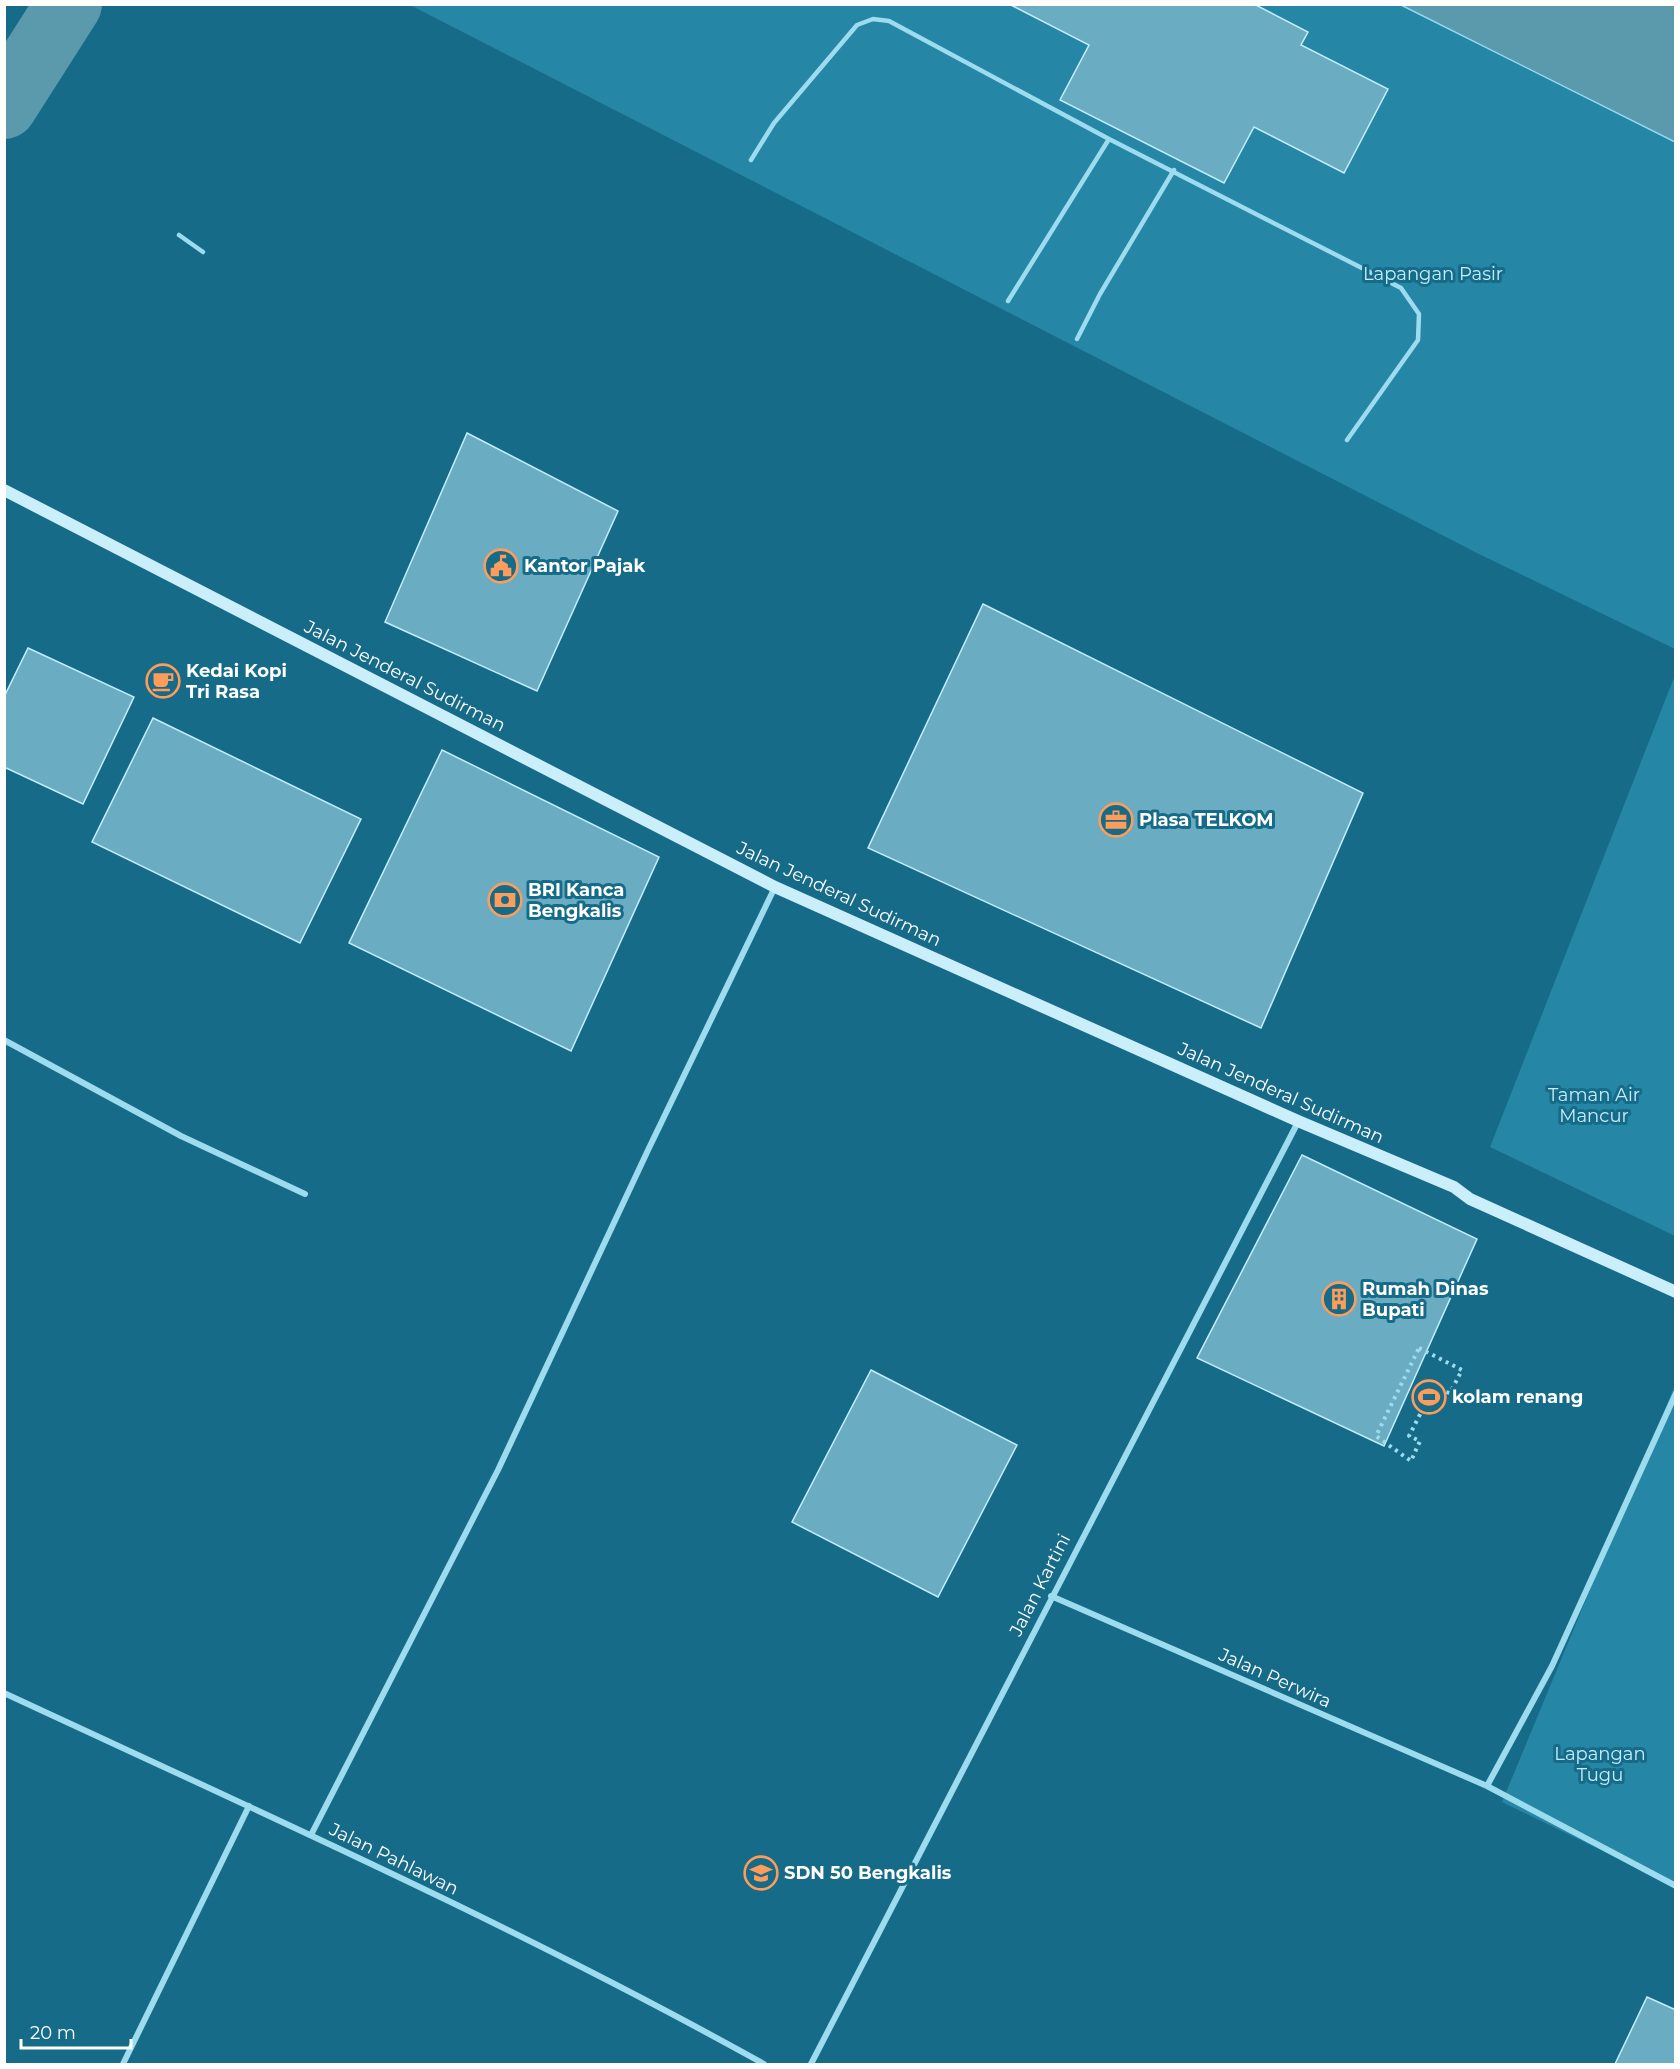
<svg xmlns="http://www.w3.org/2000/svg" width="1680" height="2069" font-family="Montserrat,sans-serif">
<style>
.green{fill:#2686a5}
.water{fill:#5b99ad;stroke:#8fdbf1;stroke-width:1.5}
.lines{fill:none;stroke-linecap:round;stroke-linejoin:round}
.river{stroke:#5b99ad;stroke-width:66}
.building{fill:#6aadc2;stroke:#c3edfa;stroke-width:1.5}
.path{stroke:#9ddbee;stroke-width:4;stroke-dasharray:3 4.5;stroke-linecap:butt}
.lane{stroke:#9ddbee;stroke-width:4.5}
.street{stroke:#9ddbee;stroke-width:6}
.secondary{stroke:#caeefa;stroke-width:12}
.labels{text-anchor:middle;stroke-width:6;stroke-linejoin:round;paint-order:stroke}
.park-label{font-size:18px;fill:#c3edfa;stroke:#166b88}
.poi-label{font-size:18px;font-weight:bold;fill:#fff;stroke:#166b88;text-anchor:start}
.street-label{font-size:18px;fill:#fff;stroke:#166b88}
</style>
<rect width="100%" height="100%" fill="#166b88"/>
<!-- green -->
<path class="green" d="M 410,5 L 1401,5 L 1675,142 L 1675,649 L 1479,554 Z
M 1675,675 L 1676,1236 L 1675,1236 L 1490,1147 Z
M 1675,1385 L 1675,1886 L 1502,1802 Z"/>
<!-- water -->
<path class="water" d="M 1401,5 L 1675,5 L 1675,142 Z"/>
<g class="lines">
<!-- river -->
<path class="river" d="M 4,106 L 69,4"/>
</g>
<!-- building -->
<path class="building" d="M 1009,4 L 1254,4 L 1308,32 L 1301,45 L 1388,89 L 1344,173 L 1254,127 L 1224,183 L 1060,100 L 1089,45 Z
M 467,433 L 618,511 L 537,691 L 385,622 Z
M 983,604 L 1363,793 L 1261,1028 L 868,848 Z
M 28,648 L 134,697 L 83,804 L 4,767 L 4,697 Z
M 153,718 L 361,819 L 300,943 L 92,842 Z
M 442,750 L 659,857 L 571,1051 L 349,943 Z
M 1302,1155 L 1477,1239 L 1384,1446 L 1197,1358 Z
M 871,1370 L 1017,1445 L 938,1597 L 792,1522 Z
M 1647,1997 L 1676,2010 L 1676,2064 L 1615,2064 Z"/>
<g class="lines">
<!-- path -->
<path class="path" d="M 1419,1348 L 1462,1370 L 1450,1393 L 1433,1389 L 1409,1436 L 1420,1441 L 1411,1461 L 1376,1436 Z"/>
<!-- lane -->
<path class="lane" d="M 751,160 L 774,123 L 857,25 L 873,19 L 889,21 L 1109,139 L 1401,288 L 1419,314 L 1418,340 L 1347,440
M 179,235 L 203,252
M 1008,301 L 1109,139
M 1077,339 L 1100,294 L 1174,170"/>
<!-- street -->
<path class="street" d="M 4,1040 L 181,1136 L 305,1194
M 1051,1596 L 1487,1786 L 1676,1886
M 4,1693 C 260,1812 518,1927 764,2064
M 1487,1786 L 1552,1666 L 1676,1393
M 311,1835 L 498,1470 L 649,1148 L 775,887
M 123,2064 L 249,1806
M 811,2064 L 1298,1122"/>
<!-- secondary -->
<path class="secondary" d="M 4,490 L 775,887 L 1298,1121 L 1454,1187 L 1470,1199 L 1676,1292"/>
</g>
<!-- icons -->
<defs>
<g id="civic-ring" transform="scale(1.725)"><circle r="9.5" fill="#166b88" stroke="#ff9c5a" stroke-width="1.5"/><path d="M-.6-6.5H3V-4.5H.6V-3L4-1V1h2V6H-6V1h2V-1L-.6-3ZM-1.2 2.5V6h2.4V2.5Z" fill="#ff9c5a"/></g>
<g id="cafe-ring" transform="scale(1.725)"><circle r="9.5" fill="#166b88" stroke="#ff9c5a" stroke-width="1.5"/><path d="M-5.5-4.5H6V0H3Q3 3.5 0 3.5H-2.5Q-5.5 3.5-5.5 0ZM3-3.2v2h1.7v-2ZM-6 4.5H4V6H-6Z" fill="#ff9c5a"/></g>
<g id="office-ring" transform="scale(1.725)"><circle r="9.5" fill="#166b88" stroke="#ff9c5a" stroke-width="1.5"/><path d="M-6-3h4V-5.5h4V-3h4V5H-6ZM-1-4.5V-3h2v-1.5ZM-6 0V1H6V0Z" fill="#ff9c5a"/></g>
<g id="bank-ring" transform="scale(1.725)"><circle r="9.5" fill="#166b88" stroke="#ff9c5a" stroke-width="1.5"/><path d="M-6-4H6V4H-6ZM0-2.3a2.3 2.3 0 1 0 0 4.6a2.3 2.3 0 1 0 0-4.6Z" fill="#ff9c5a"/></g>
<g id="building-ring" transform="scale(1.725)"><circle r="9.5" fill="#166b88" stroke="#ff9c5a" stroke-width="1.5"/><path d="M-4-6H4V6H1V3H-1V6H-4ZM-2.5-4.3h1.7v1.8h-1.7ZM.8-4.3h1.7v1.8H.8ZM-2.5-1h1.7V.8h-1.7ZM.8-1h1.7V.8H.8Z" fill="#ff9c5a"/></g>
<g id="stadium-ring" transform="scale(1.725)"><circle r="9.5" fill="#166b88" stroke="#ff9c5a" stroke-width="1.5"/><path d="M0-5a6.5 5 0 1 0 0 10a6.5 5 0 1 0 0-10ZM-3.5-1.8h7v3.6h-7Z" fill="#ff9c5a"/></g>
<g id="school-ring" transform="scale(1.725)"><circle r="9.5" fill="#166b88" stroke="#ff9c5a" stroke-width="1.5"/><path d="M0-5L7-2L0 1L-7-2ZM-4 1L0 2.5L4 1V4Q0 6-4 4Z" fill="#ff9c5a"/></g>
</defs>
<g fill-rule="evenodd">
<use href="#civic-ring" x="501" y="566"/>
<use href="#cafe-ring" x="163" y="681"/>
<use href="#office-ring" x="1116" y="820"/>
<use href="#bank-ring" x="505" y="900"/>
<use href="#building-ring" x="1339" y="1299"/>
<use href="#stadium-ring" x="1429" y="1397"/>
<use href="#school-ring" x="761" y="1873"/>
</g>
<g class="labels">
<!-- park labels -->
<g class="park-label">
<text x="1433" y="280">Lapangan Pasir</text>
<text x="1594" y="1101">Taman Air<tspan x="1594" dy="21">Mancur</tspan></text>
<text x="1600" y="1760">Lapangan<tspan x="1600" dy="21">Tugu</tspan></text>
</g>
<!-- poi labels -->
<g class="poi-label">
<text x="524" y="572">Kantor Pajak</text>
<text x="186" y="677">Kedai Kopi<tspan x="186" dy="21">Tri Rasa</tspan></text>
<text x="1139" y="826">Plasa TELKOM</text>
<text x="528" y="896">BRI Kanca<tspan x="528" dy="21">Bengkalis</tspan></text>
<text x="1362" y="1295">Rumah Dinas<tspan x="1362" dy="21">Bupati</tspan></text>
<text x="1452" y="1403">kolam renang</text>
<text x="784" y="1879">SDN 50 Bengkalis</text>
</g>
<!-- street labels -->
<g class="street-label">
<text transform="translate(405 676) rotate(27)" y="6">Jalan Jenderal Sudirman</text>
<text transform="translate(839 894) rotate(25)" y="6">Jalan Jenderal Sudirman</text>
<text transform="translate(1281 1093) rotate(24)" y="6">Jalan Jenderal Sudirman</text>
<text transform="translate(1040 1585) rotate(-63)" y="6">Jalan Kartini</text>
<text transform="translate(1275 1678) rotate(24)" y="6">Jalan Perwira</text>
<text transform="translate(394 1859) rotate(26)" y="6">Jalan Pahlawan</text>
</g>
</g>
<!-- border -->
<rect width="1680" height="2069" fill="none" stroke="#ffffff" stroke-width="12"/>
<!-- scale -->
<path d="M21 2039v9h110v-9" fill="none" stroke="#ffffff" stroke-width="3"/>
<text x="30" y="2039" font-size="18" fill="#ffffff" stroke="#166b88" stroke-width="4.5" paint-order="stroke">20 m</text>
</svg>
